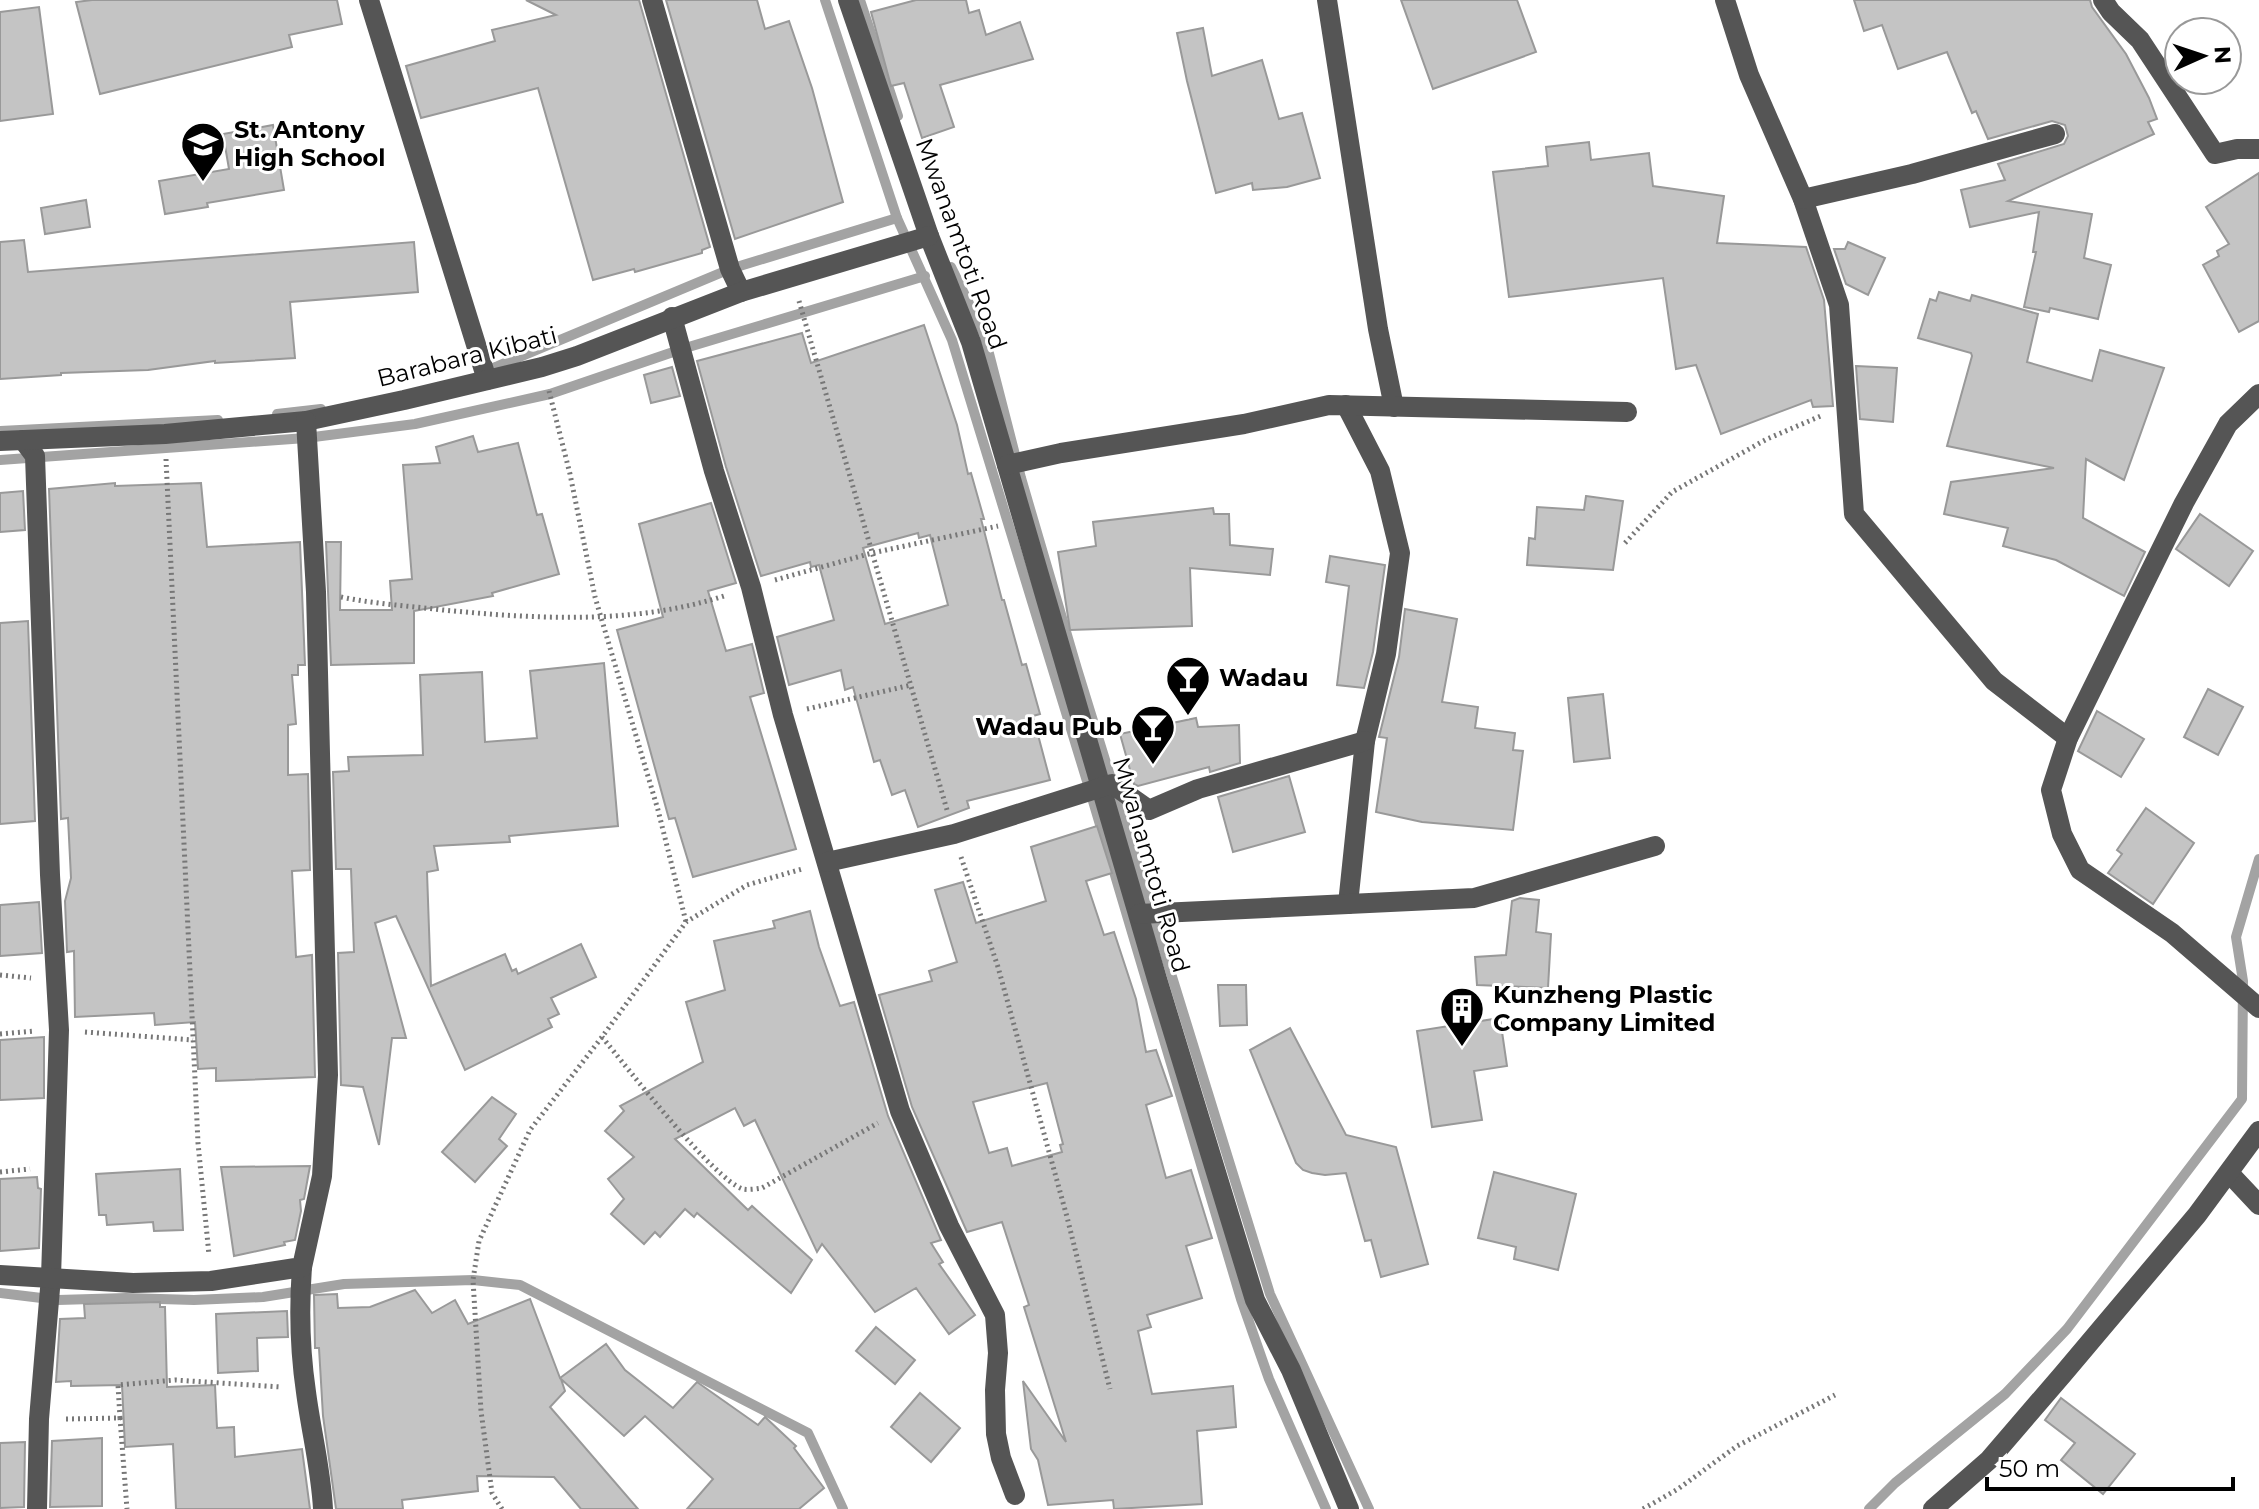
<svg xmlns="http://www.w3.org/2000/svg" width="2259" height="1509" viewBox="0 0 2259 1509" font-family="Montserrat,sans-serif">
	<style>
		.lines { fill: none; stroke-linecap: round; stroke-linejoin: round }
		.stream { stroke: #a3a3a3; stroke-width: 10 }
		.building { fill: #c4c4c4; stroke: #999; stroke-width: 2; fill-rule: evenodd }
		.path { stroke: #777; stroke-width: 5; stroke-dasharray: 2 4; stroke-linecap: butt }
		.minor { stroke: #555; stroke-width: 20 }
		.labels { text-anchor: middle; stroke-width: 6; stroke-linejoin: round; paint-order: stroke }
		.poi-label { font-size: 24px; font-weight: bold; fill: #000; stroke: #fff; text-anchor: start }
		.street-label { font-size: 24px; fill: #000; stroke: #fff }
	</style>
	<rect width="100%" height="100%" fill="#fff"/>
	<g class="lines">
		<g class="stream">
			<path d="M825,0L897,218L952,340L1090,791L1241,1299L1269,1379L1326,1509"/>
			<path d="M860,0L898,116"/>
			<path d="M951,267L984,334L1021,478L1077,669L1270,1294L1369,1509"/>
			<path d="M481,373L730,269L897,218"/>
			<path d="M277,414L321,409"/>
			<path d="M0,431L218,420"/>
			<path d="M0,460L306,438L415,424L550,394L682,349L925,276"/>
			<path d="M0,1293L58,1300L126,1298L194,1300L263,1297L344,1284L473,1280L520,1285L808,1433L843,1509"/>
			<path d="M1869,1509L1895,1483L2005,1394L2067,1329L2242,1099L2243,981L2236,937L2259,859"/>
		</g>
	</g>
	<g class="building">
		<path d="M92,0H337L342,24L289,35L292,47L100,94L76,2Z"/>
		<path d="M526,0H639L710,247L702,250V253L635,272L634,269L593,280L538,88L421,118L406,66L495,41L492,30L556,15Z"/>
		<path d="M666,0H757L765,29L789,21L812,88L843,202L735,239Z"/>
		<path d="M916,0H966L969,13L979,10L986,35L1020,22L1033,59L940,85L954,127L922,138L904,83L891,86L871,12Z"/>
		<path d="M1401,0H1517L1536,52L1433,89Z"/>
		<path d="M1854,0H2090L2092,7L2126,54L2149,98L2157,119L2148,122L2154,134L2008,201L2092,214L2084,258L2111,265L2098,319L2050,308L2049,312L2024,307L2036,252H2033L2039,212L1970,227L1961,190L2005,180L1998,164L2064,144L2068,136L2065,125L2052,121L1988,139L1976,111L1972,113L1947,52L1898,69L1882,25L1864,31Z"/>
		<path d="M39,7L53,114L0,121V12Z"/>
		<path d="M1203,28L1212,76L1262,60L1279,119L1302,113L1320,178L1287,187L1253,190L1252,183L1216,193L1187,81L1177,33Z"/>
		<path d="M273,125L284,190L207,203L208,207L165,214L159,181L229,169L223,134Z"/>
		<path d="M1589,142L1591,160L1649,153L1653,186L1724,196L1717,243L1806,247L1824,300L1833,406L1813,407L1811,400L1721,434L1696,365L1676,369L1663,278L1509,297L1493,172L1548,166L1546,147Z"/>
		<path d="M2259,173V321L2239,332L2203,265L2219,256L2217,251L2229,244L2206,207Z"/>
		<path d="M86,200L90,227L45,234L41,208Z"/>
		<path d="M24,240L28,272L414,242L418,292L290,302L295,358L215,363V361L148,370L61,373V375L0,379V242Z"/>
		<path d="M1848,242L1885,258L1868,295L1846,284L1834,249H1845Z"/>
		<path d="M1939,292L1970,301L1972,295L2038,314L2027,362L2092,381L2100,350L2164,368L2124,480L2086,459L2083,518L2145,552L2124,596L2056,560L2003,546L2008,528L1944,514L1951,482L2054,468L1947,446L1972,356L1971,353L1918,338L1930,299L1936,301Z"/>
		<path d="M924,325L957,425L968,474L971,473L984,519H981L1002,600H1004L1022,665L1026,664L1040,714L1033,716L1050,780L967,801L969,808L918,827L905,790L892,795L880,760L874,762L853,687L845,690L841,670L789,685L777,637L834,620L819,565L811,567L810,562L761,576L726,467L697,361L802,333L811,363ZM918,533L919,538L930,535L948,605L885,624L863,548Z"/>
		<path d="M1856,366L1897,368L1893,422L1860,419Z"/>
		<path d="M672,367L680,396L651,403L644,375Z"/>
		<path d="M473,436L478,452L518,443L537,515L542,514L559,574L492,593L493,596L414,611V663L331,665L326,542H341L340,610H392L390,581L412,579L403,465L440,463L436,447Z"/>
		<path d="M115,483V486L201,483L207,547L300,542L305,665H298V675H292L296,724L288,725V775L308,774L310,870L292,871L296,957L312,955L315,1077L216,1081V1068L198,1069L195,1022L155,1025L154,1013L75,1017L74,951L67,952L65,901L71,878L68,818L61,819L49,489Z"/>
		<path d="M23,491L25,530L0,532V493Z"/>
		<path d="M1586,496L1623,501L1613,570L1527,565L1529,538L1535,539L1537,507L1584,510Z"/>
		<path d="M711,503L736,583L708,591L726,651L752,644L764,693L750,697L796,849L693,877L675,818L669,819L617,630L663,617L639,524Z"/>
		<path d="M1213,508L1214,514H1229L1230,545L1273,549L1270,575L1190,568L1192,626L1070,630L1058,552L1096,546L1093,522Z"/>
		<path d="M2200,514L2253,551L2229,586L2176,549Z"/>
		<path d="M1330,556L1385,565L1373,652L1364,688L1337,685L1349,586L1326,582Z"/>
		<path d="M1405,609L1457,619L1442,702L1478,707L1475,728L1515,733L1513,750L1523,751L1513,830L1422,822L1376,812L1387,738L1379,737L1399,657Z"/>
		<path d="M28,621L35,821L0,824V623Z"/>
		<path d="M604,663L618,826L509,836L510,842L434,846L438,870L427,872L431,986L505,954L512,971L516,969L518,974L581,944L596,977L551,998L559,1014L548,1019L552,1027L465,1070L396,916L375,923L406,1038H392L379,1145L363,1087L341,1085L338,953L354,952L351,869H336L333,772L349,771L348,757L423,755L420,675L482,672L485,742L537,738L530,671Z"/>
		<path d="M2208,689L2243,707L2218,755L2184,737Z"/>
		<path d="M1603,694L1610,758L1574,762L1568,698Z"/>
		<path d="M2097,711L2144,739L2121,777L2078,751Z"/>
		<path d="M1196,718L1198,727L1239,725L1240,763L1210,772L1209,767L1138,786L1134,784L1120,734Z"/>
		<path d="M1289,776L1305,832L1233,852L1218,797Z"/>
		<path d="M2146,808L2194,843L2153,904L2108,873L2122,854L2117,850Z"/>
		<path d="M1097,826L1112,873L1086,881L1104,935L1114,932L1136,999L1146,1052L1156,1050L1172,1096L1146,1105L1166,1178L1191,1170L1212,1238L1186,1246L1202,1298L1147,1315L1151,1327L1138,1331L1152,1394L1233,1386L1236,1427L1197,1431L1202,1504L1114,1509L1113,1500L1048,1505L1038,1460L1031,1449L1023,1381L1066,1442L1024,1307L1029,1305L1002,1222L967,1232L912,1107L879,995L932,981L929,971L957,962L935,890L963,882L976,923L1046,901L1031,847ZM1047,1083L1063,1144L1060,1145L1062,1152L1012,1166L1007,1148L989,1153L973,1102Z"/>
		<path d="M1520,898L1539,900L1536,932L1551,934L1548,988L1477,985L1475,957L1506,955L1512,901Z"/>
		<path d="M39,902L42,953L0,956V905Z"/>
		<path d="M810,911L819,947L840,1006L854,1002L888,1116L941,1240L931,1243L943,1262L939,1264L975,1315L949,1334L916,1288L875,1312L822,1244L817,1252L755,1120L744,1126L735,1108L675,1139L748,1210L752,1206L812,1260L791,1293L697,1213L694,1217L685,1209L660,1237L655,1232L644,1244L611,1214L624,1199L608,1179L634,1157L605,1131L624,1111L620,1106L703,1062L686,1002L725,990L714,941L775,928L773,921Z"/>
		<path d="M1218,985H1246L1247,1025L1220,1026Z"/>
		<path d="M1500,1018L1507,1066L1474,1071L1482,1120L1432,1127L1417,1031Z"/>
		<path d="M1290,1028L1346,1135L1396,1147L1428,1264L1381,1277L1371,1240L1365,1241L1346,1173L1325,1175L1312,1173L1303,1170L1296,1163L1250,1050Z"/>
		<path d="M44,1037V1098L0,1100V1040Z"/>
		<path d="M492,1097L516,1114L499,1139L507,1146L475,1182L442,1152Z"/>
		<path d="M310,1166L304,1199L300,1200L301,1211L295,1240L284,1242L285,1245L234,1256L221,1167Z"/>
		<path d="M180,1169L183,1230L154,1231L153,1222L107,1225L106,1215H99L96,1174Z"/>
		<path d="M1494,1172L1576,1194L1558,1270L1514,1259L1516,1247L1478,1238Z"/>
		<path d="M37,1177L38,1188L41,1189L39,1248L0,1251V1179Z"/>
		<path d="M415,1290L432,1313L455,1300L468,1324L530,1299L560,1378L606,1344L625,1370L673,1408L697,1382L758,1425L765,1417L796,1446L794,1448L824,1488L799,1509H687L713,1479L645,1416L624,1436L561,1379L565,1391L550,1407L638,1509H581L554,1477L477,1476L478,1491L402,1500L403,1509H336L323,1416L319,1348H315L314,1295L337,1294L338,1308L370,1307Z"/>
		<path d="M160,1302V1307H165L167,1387L215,1385L217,1428L234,1427L235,1457L302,1449L310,1509H176L173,1444L125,1447L122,1385L71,1386V1381L56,1382L60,1319L85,1318L84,1304Z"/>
		<path d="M287,1311L288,1337L257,1338L258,1371L218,1373L216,1314Z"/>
		<path d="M876,1327L915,1360L895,1384L856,1351Z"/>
		<path d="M920,1393L960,1428L931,1462L891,1427Z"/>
		<path d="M2061,1398L2135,1454L2103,1494L2061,1460L2075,1443L2045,1420Z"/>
		<path d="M102,1438V1506L50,1507L52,1441Z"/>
		<path d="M25,1442L24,1507L0,1508V1443Z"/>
	</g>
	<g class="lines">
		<g class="path">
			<path d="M799,301L947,810"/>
			<path d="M549,391L570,474L595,597L658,810L686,922"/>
			<path d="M166,459L198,1143L209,1255"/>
			<path d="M1625,543L1672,492L1767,439L1823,415"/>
			<path d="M775,580L872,553L998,526"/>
			<path d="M341,597C375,604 409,606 443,610C537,619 637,625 727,595"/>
			<path d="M807,709L911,685"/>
			<path d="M961,857L998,967L1067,1217L1110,1389"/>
			<path d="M0,975L31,978"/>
			<path d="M85,1032L193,1040"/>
			<path d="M0,1034L35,1031"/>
			<path d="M602,1037C626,1066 714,1180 743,1189C748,1190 756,1189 762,1188L878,1123"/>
			<path d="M0,1172L30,1169"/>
			<path d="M120,1418L127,1509"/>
			<path d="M66,1419L120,1418L118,1385L175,1380L281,1387"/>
			<path d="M502,1509L492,1493L481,1411L473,1280L479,1241L530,1130L602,1037L686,922L747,885L802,869"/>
			<path d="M1643,1509L1678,1489L1737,1446L1835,1395"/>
		</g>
		<g class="minor">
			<path d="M369,0L487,380"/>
			<path d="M652,0L730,269L741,292"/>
			<path d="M848,0L929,236L971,342L1157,979L1255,1300L1291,1370L1349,1509"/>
			<path d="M1327,0L1378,329L1394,407"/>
			<path d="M1725,0L1749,75L1803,199L1839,305L1854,514L1994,681L2068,738"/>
			<path d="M2103,0L2111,12L2140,40L2215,154L2237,149H2259"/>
			<path d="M1803,199L1912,174L2055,134"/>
			<path d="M672,317L714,471L751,587L783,715L900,1111L949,1226L995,1315L998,1353L995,1390L996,1434L1001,1458L1015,1495"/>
			<path d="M2259,394L2228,424L2184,503L2068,738L2051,790L2062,834L2080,870L2172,933L2259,1008"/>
			<path d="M1346,405L1380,471L1400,553L1386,654L1365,741L1348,904"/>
			<path d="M23,440L35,456L50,875L59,1030L51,1277L39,1419L37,1509"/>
			<path d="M0,441L165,434L306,421L404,400L542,367L577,356L741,292L929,236"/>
			<path d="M1007,465L1061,453L1244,424L1329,405L1627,412"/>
			<path d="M827,862L954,834L1112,784L1149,810L1198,789L1365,741"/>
			<path d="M1139,914L1474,898L1655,846"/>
			<path d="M2230,1174L2259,1205"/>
			<path d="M302,1267C299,1307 300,1351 306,1392C311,1431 321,1469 323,1509"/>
			<path d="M0,1275L133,1283L211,1281L302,1267L322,1176L328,1075L316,592L306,421"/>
			<path d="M1933,1509L1989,1460L2063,1374L2197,1215L2259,1131"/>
		</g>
	</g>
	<defs>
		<g id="school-pin" transform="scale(2.3)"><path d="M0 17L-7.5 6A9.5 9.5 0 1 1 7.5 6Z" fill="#000" stroke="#fff"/><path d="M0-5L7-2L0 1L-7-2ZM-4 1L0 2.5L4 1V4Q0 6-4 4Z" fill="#fff"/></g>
		<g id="bar-pin" transform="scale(2.3)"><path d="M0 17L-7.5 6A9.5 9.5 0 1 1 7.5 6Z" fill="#000" stroke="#fff"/><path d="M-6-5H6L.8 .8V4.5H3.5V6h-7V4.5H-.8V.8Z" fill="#fff"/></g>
		<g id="building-pin" transform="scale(2.3)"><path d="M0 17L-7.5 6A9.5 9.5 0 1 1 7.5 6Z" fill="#000" stroke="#fff"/><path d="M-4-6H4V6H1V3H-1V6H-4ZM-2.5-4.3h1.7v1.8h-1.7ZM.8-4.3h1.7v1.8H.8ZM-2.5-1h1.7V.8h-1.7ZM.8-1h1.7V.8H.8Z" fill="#fff"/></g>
	</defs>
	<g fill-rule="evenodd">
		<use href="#school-pin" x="203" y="144"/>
		<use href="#bar-pin" x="1188" y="678"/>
		<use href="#bar-pin" x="1153" y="727"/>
		<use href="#building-pin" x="1462" y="1009"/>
	</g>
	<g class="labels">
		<g class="poi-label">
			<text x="234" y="138">St. Antony<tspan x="234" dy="28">High School</tspan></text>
			<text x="1219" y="686">Wadau</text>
			<text x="1122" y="735" text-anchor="end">Wadau Pub</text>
			<text x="1493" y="1003">Kunzheng Plastic<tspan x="1493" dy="28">Company Limited</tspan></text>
		</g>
		<g class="street-label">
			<text transform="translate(961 244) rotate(70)" y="8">Mwanamtoti Road</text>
			<text transform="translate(467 357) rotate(-14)" y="8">Barabara Kibati</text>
			<text transform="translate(1151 865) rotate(74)" y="8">Mwanamtoti Road</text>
		</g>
	</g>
	<g transform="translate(2203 56) rotate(87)"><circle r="38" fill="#ffffff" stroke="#999999" stroke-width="2"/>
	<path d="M0-6L14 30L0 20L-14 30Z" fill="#000000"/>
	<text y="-12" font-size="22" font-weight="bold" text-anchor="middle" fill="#000000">N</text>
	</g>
	<path d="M1987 1477v12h246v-12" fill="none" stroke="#000000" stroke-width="4"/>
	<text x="1999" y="1477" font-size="24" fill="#000000" stroke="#ffffff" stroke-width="6" paint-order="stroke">50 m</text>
</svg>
